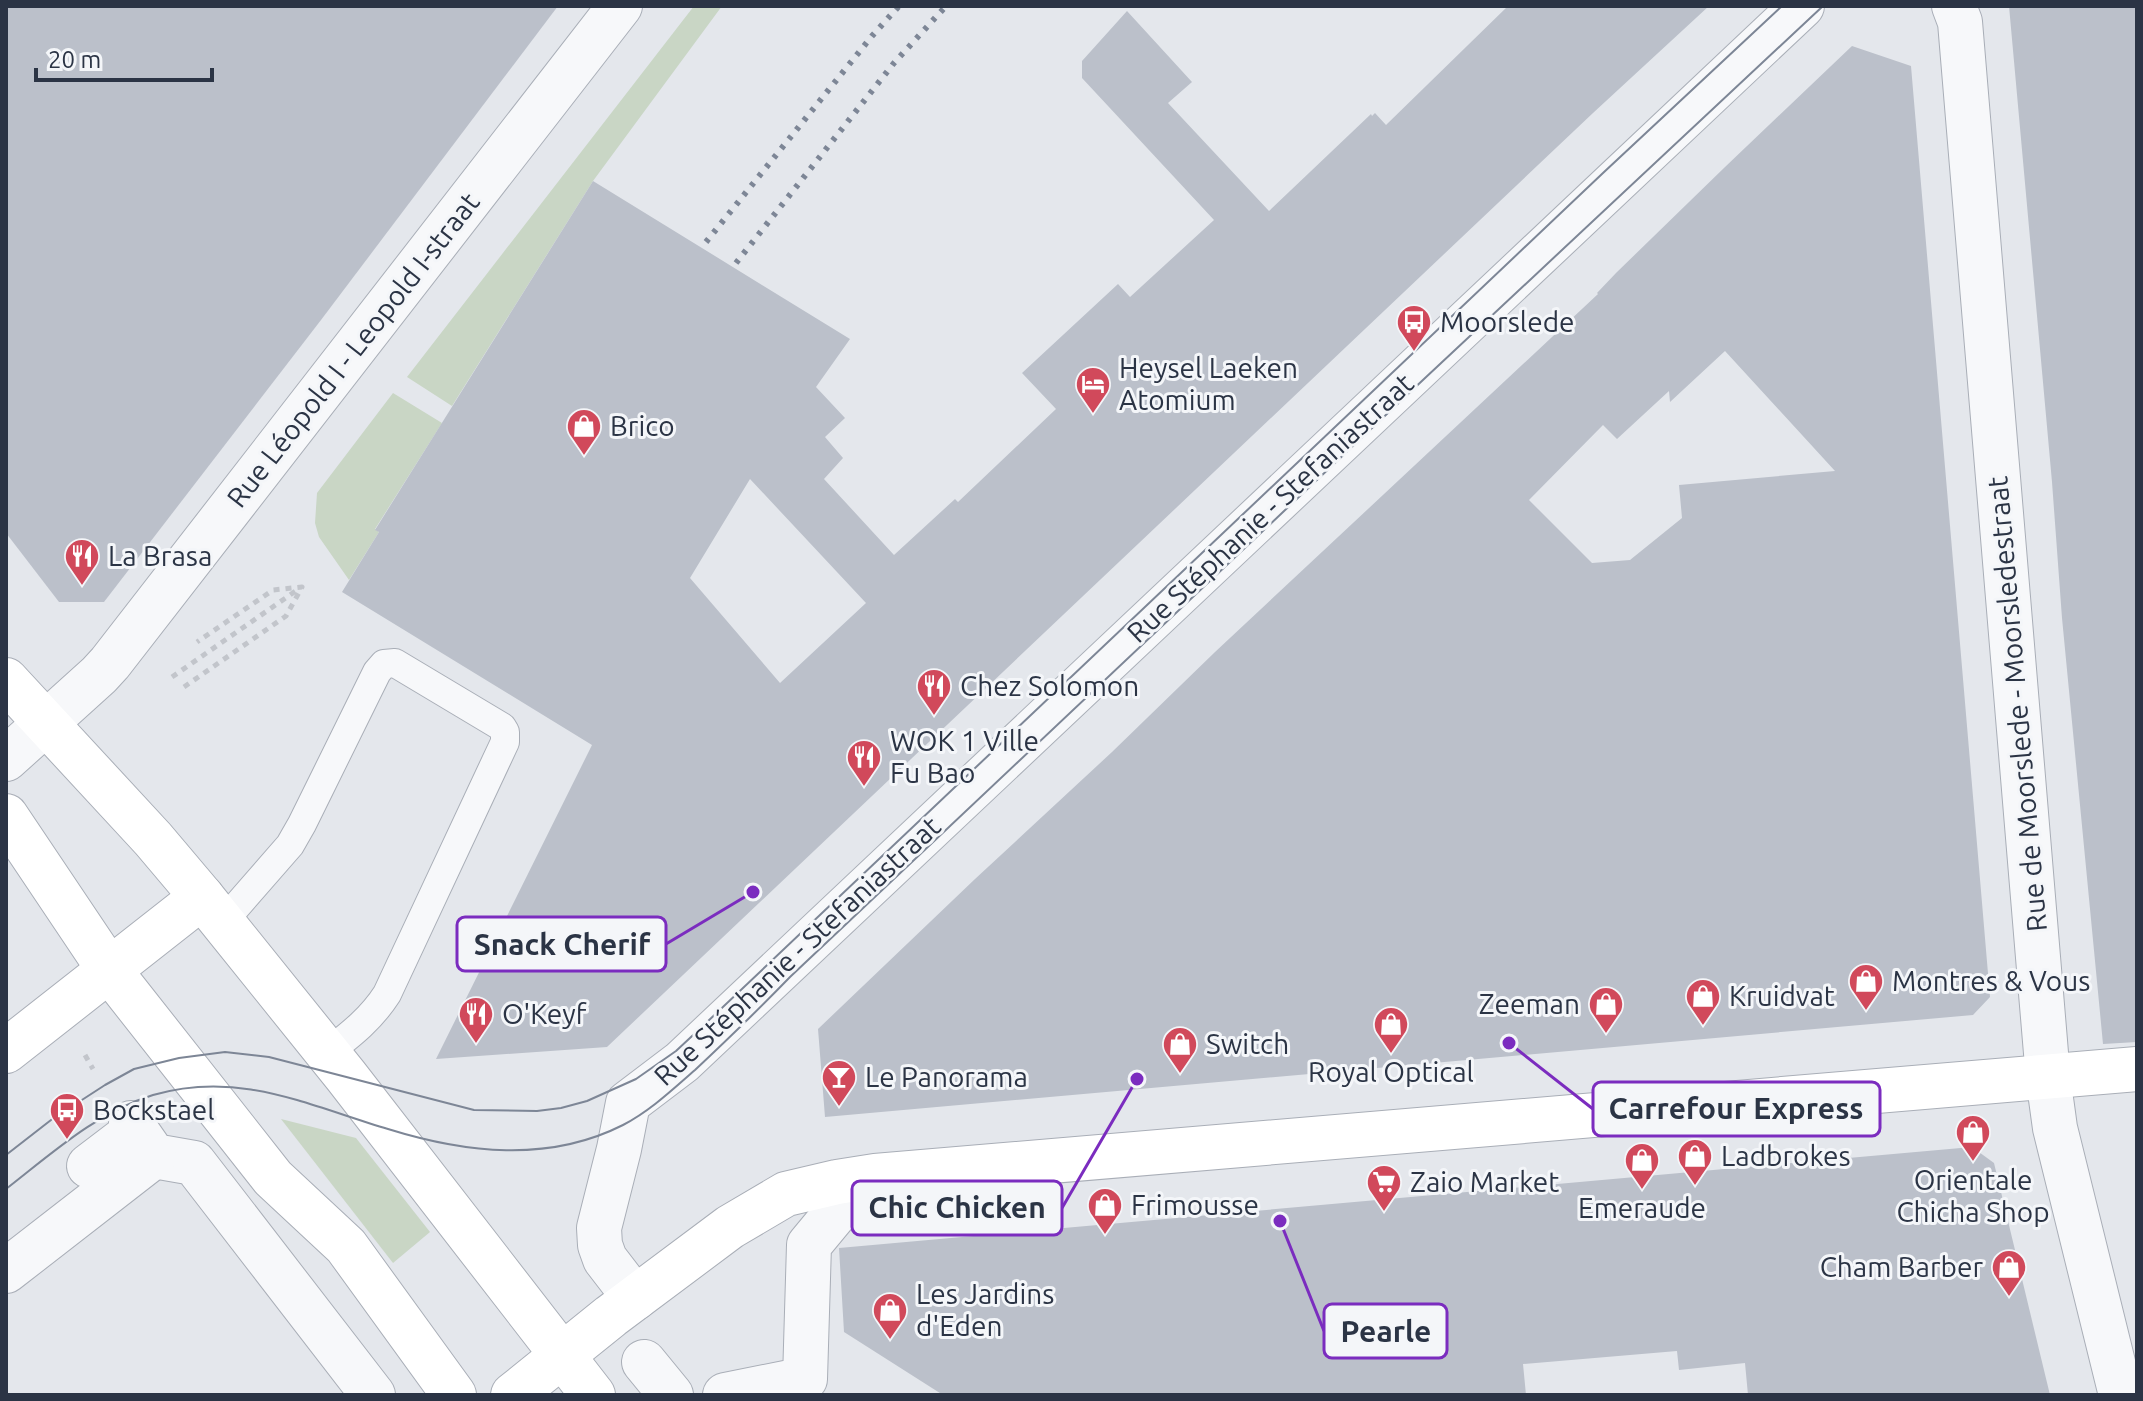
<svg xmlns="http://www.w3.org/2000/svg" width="2143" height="1401" viewBox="0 0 2143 1401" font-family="Ubuntu,sans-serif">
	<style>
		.green { fill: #c9d6c5 }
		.building { fill: #bbc0ca; fill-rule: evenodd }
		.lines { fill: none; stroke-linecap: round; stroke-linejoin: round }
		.lane-casing { stroke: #a9aeb7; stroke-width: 30 }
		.street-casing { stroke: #a9aeb7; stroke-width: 46 }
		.secondary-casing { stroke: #a9aeb7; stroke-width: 46 }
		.path { stroke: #c2c5cb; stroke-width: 5; stroke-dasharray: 6 6; stroke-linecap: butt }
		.lane { stroke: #f7f8fa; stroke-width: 28 }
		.street { stroke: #f7f8fa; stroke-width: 44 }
		.secondary { stroke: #fff; stroke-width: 44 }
		.tram { stroke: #7d8696; stroke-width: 2 }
		.rail { stroke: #7d8696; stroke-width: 6; stroke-dasharray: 4 8; stroke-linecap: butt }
		.labels { text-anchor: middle; stroke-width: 6; stroke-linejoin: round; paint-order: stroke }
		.poi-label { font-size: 28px; fill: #2b3445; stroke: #f4f6f9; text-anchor: start }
		.street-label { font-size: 28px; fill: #2b3445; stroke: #f4f6f9 }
		.leader { fill: none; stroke: #7b2cbf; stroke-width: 3 }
		.callout-dot { fill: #7b2cbf; stroke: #f4f6f9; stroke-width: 3 }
		.callout { fill: #f4f6f9; stroke: #7b2cbf; stroke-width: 3 }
		.callout-label { font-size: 30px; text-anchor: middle; font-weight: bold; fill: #2b3445 }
	</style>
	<rect width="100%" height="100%" fill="#e4e7ec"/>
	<g class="green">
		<path d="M694,6H722L593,181L452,406L407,377Z"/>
		<path d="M393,393L442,423L375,529L379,532L349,580L319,537L315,523L317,493Z"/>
		<path d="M281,1119L356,1138L430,1232L393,1263Z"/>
	</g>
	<g class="building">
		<path d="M6,6H558L321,320L104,602H59L6,533Z"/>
		<path d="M1508,6H1709L1593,113L607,1047L436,1059L592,745L342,592L379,532L375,530L593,181L850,339L816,387L845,418L825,437L843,458L824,479L894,555L955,499L958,502L1056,409L1022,373L1118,284L1130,297L1214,220L1082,78V61L1127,11L1192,82L1168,103L1269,211L1371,114L1372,116L1375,113L1386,125ZM750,479L866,603L780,683L690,578Z"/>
		<path d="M2009,6H2137V1042L2103,1044L2062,618L2052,482Z"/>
		<path d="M1852,46L1911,66L1990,997L1973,1015L825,1117L818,1029L975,879L1112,752L1215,652L1598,294L1597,293L1616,273L1725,167ZM1725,351L1835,471L1679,485L1682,518L1630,560L1592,563L1529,500L1603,425L1617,439L1669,391L1670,402Z"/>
		<path d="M1972,1147L1994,1163L2050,1395H1748L1745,1363L1679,1370L1677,1351L1523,1364L1526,1395H943L844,1332L839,1248Z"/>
	</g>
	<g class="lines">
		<g class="lane-casing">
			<path id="lane" d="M222,923L290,845L302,824L377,672L384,664L395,663L502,727L505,732V742L387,994C371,1019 350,1035 327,1053"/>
		</g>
		<g class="street-casing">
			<g id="street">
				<path d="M1954,6L1960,22L2048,1077L2055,1128L2121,1395"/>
				<path d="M6,759L99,675L110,663L620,6"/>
				<path d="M131,1123L154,1156L194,1163L373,1395"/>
				<path d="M89,1166L135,1131"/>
				<path d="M6,1271L154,1156"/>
				<path d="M635,1298L605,1259L600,1245L599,1228L619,1149L628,1103L682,1062L1802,6"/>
				<path d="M644,1362L671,1395"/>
				<path d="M725,1395L805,1379L809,1245L838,1210"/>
			</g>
		</g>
		<g class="secondary-casing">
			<g id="secondary">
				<path d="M6,680L153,839L202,897L346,1076L593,1395"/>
				<path d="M6,816L110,971L273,1178L346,1246L454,1395"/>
				<path d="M6,1051L202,897"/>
				<path d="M513,1395L611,1316L730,1227L786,1194L837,1182L875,1176L2137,1069"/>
			</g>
		</g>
		<g class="path">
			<path d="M172,677L300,588"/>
			<path d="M184,687L286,616L302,587L273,590L197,642"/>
			<path d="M85,1055L93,1069"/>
		</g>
		<use href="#lane" class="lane"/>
		<use href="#street" class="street"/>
		<use href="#secondary" class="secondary"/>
		<g class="tram">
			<path d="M1318,457L1363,424"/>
			<path d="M6,1155L51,1120L105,1085L134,1069L179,1058L225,1052L269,1057L474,1110L537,1111L561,1108L587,1101L636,1079L676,1051L706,1023L1603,173L1782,6"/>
			<path d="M6,1189C51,1154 97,1112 153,1095C239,1070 307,1105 388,1129C465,1153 548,1163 623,1125C650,1111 672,1090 695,1070C727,1040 759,1009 790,977L1424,379L1823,6"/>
		</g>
		<g class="rail">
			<path d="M706,242L872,36L899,6"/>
			<path d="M736,263L894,63L946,6"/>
		</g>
	</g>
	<defs>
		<g id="bus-pin" transform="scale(1.8)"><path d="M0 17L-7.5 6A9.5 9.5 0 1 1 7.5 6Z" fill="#d1495b" stroke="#f4f6f9"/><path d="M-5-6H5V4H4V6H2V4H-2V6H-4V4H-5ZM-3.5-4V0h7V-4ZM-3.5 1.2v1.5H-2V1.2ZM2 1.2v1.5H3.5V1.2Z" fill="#fff"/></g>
		<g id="hotel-pin" transform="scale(1.8)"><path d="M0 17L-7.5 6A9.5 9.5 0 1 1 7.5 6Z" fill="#d1495b" stroke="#f4f6f9"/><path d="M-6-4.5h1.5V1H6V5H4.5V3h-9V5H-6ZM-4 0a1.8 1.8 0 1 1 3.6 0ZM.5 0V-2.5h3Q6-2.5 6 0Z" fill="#fff"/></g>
		<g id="shop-pin" transform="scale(1.8)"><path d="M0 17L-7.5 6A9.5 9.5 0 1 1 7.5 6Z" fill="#d1495b" stroke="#f4f6f9"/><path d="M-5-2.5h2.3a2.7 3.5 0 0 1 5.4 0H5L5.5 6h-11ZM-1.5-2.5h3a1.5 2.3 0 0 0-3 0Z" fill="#fff"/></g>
		<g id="restaurant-pin" transform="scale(1.8)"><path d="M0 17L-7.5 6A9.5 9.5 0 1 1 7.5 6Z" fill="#d1495b" stroke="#f4f6f9"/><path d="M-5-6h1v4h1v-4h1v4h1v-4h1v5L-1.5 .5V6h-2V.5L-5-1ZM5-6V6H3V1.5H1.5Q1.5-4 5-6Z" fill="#fff"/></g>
		<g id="bar-pin" transform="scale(1.8)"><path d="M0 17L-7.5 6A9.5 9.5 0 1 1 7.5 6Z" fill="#d1495b" stroke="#f4f6f9"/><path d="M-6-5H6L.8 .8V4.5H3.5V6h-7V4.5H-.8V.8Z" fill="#fff"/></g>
		<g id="supermarket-pin" transform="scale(1.8)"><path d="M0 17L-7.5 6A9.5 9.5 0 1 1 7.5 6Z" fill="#d1495b" stroke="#f4f6f9"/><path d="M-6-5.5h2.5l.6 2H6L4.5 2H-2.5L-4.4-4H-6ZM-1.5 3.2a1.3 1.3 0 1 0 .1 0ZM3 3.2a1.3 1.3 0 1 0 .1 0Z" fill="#fff"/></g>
	</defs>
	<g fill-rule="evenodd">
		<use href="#bus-pin" x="1414" y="322"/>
		<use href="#hotel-pin" x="1093" y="384"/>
		<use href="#shop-pin" x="584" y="426"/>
		<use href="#restaurant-pin" x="82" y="556"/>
		<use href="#restaurant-pin" x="934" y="686"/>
		<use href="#restaurant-pin" x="864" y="757"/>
		<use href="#shop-pin" x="1866" y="981"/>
		<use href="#shop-pin" x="1703" y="996"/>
		<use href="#shop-pin" x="1606" y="1004"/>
		<use href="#restaurant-pin" x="476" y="1014"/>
		<use href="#shop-pin" x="1391" y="1024"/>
		<use href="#shop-pin" x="1180" y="1044"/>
		<use href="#bar-pin" x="839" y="1077"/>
		<use href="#bus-pin" x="67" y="1110"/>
		<use href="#shop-pin" x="1973" y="1132"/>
		<use href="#shop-pin" x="1695" y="1156"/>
		<use href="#shop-pin" x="1642" y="1160"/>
		<use href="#supermarket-pin" x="1384" y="1182"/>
		<use href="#shop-pin" x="1105" y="1205"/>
		<use href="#shop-pin" x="2009" y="1267"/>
		<use href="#shop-pin" x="890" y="1310"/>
	</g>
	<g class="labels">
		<g class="poi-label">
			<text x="1440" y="332">Moorslede</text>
			<text x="1119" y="378">Heysel Laeken<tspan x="1119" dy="32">Atomium</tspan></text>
			<text x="610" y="436">Brico</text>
			<text x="108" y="566">La Brasa</text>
			<text x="960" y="696">Chez Solomon</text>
			<text x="890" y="751">WOK 1 Ville<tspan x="890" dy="32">Fu Bao</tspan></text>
			<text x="1892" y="991">Montres &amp; Vous</text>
			<text x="1729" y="1006">Kruidvat</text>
			<text x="1580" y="1014" text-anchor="end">Zeeman</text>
			<text x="502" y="1024">O'Keyf</text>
			<text x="1206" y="1054">Switch</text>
			<text x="1391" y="1082" text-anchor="middle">Royal Optical</text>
			<text x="865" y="1087">Le Panorama</text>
			<text x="93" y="1120">Bockstael</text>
			<text x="1721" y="1166">Ladbrokes</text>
			<text x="1973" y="1190" text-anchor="middle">Orientale<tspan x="1973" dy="32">Chicha Shop</tspan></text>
			<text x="1410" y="1192">Zaio Market</text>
			<text x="1131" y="1215">Frimousse</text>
			<text x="1642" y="1218" text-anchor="middle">Emeraude</text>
			<text x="1983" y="1277" text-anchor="end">Cham Barber</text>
			<text x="916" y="1304">Les Jardins<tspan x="916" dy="32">d'Eden</tspan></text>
		</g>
		<g class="street-label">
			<text transform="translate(353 350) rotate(-52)" y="10">Rue Léopold I - Leopold I-straat</text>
			<text transform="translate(1270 508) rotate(-43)" y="10">Rue Stéphanie - Stefaniastraat</text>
			<text transform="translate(2017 704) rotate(-95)" y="10">Rue de Moorslede - Moorsledestraat</text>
			<text transform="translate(797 951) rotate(-43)" y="10">Rue Stéphanie - Stefaniastraat</text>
		</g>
	</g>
	<path class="leader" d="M753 892L666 944M1509 1043L1593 1109M1137 1079L1062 1208M1280 1221L1324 1331"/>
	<g class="callout-dot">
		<circle cx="753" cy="892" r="8"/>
		<circle cx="1509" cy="1043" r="8"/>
		<circle cx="1137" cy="1079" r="8"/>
		<circle cx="1280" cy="1221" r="8"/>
	</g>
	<g class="callout">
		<rect x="457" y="917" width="209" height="54" rx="8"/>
		<rect x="1593" y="1082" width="287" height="54" rx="8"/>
		<rect x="852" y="1181" width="210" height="54" rx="8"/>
		<rect x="1324" y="1304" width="123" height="54" rx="8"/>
	</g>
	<g class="callout-label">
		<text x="562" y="955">Snack Cherif</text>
		<text x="1736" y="1119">Carrefour Express</text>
		<text x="957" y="1218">Chic Chicken</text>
		<text x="1386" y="1342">Pearle</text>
	</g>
	<rect width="2143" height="1401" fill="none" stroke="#2b3445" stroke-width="16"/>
	<path d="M36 68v12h176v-12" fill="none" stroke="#2b3445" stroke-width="4"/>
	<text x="48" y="68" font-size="24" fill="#2b3445" stroke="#f4f6f9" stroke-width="6" paint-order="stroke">20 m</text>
</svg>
